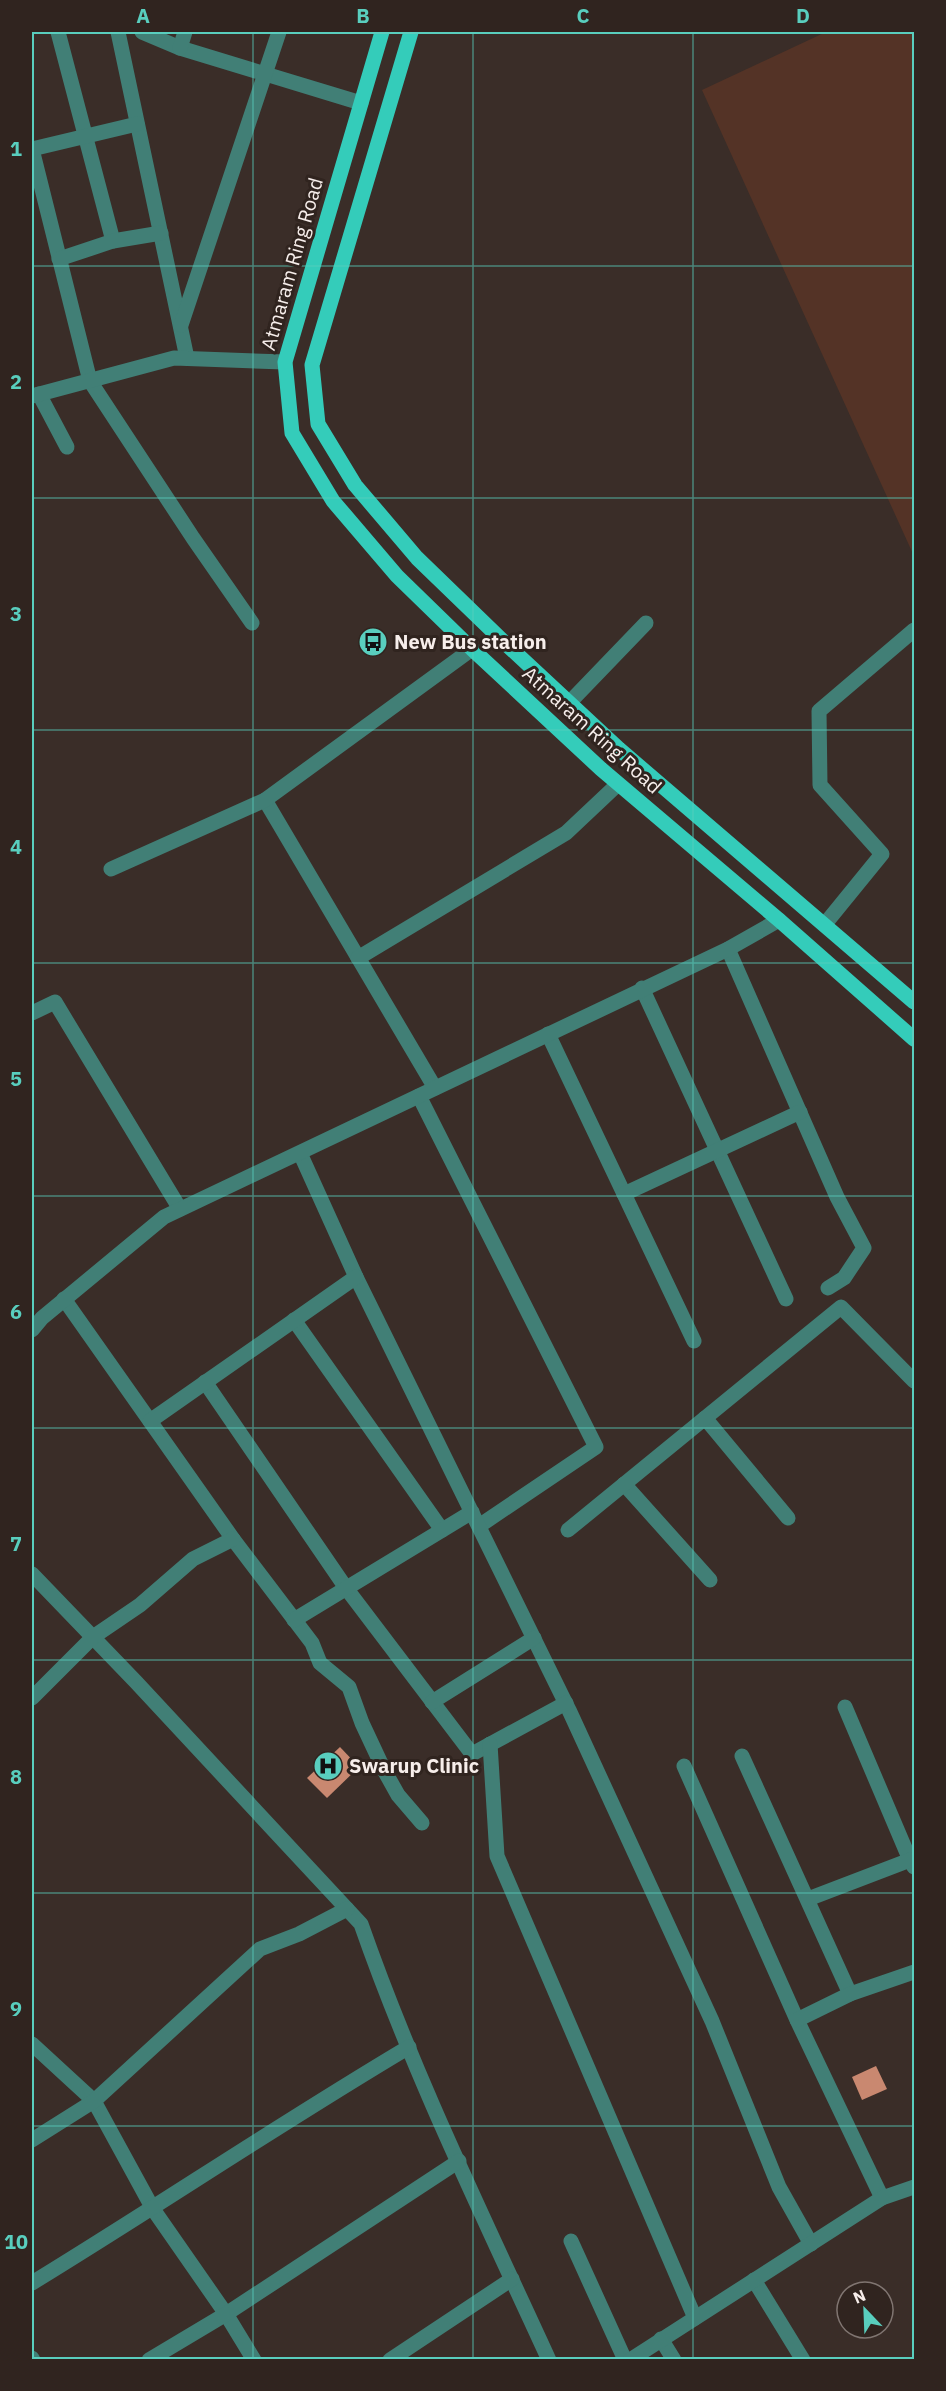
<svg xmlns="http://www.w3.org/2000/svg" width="946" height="2391" viewBox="0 0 946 2391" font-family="'IBM Plex Sans',sans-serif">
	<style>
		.green { fill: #543326 }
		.building { fill: #c98870 }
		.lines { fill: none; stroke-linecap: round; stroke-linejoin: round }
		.minor { stroke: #417f76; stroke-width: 15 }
		.major { stroke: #34ccba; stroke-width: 15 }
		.grid { fill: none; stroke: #59cebe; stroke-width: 1.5; stroke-opacity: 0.55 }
		.labels { text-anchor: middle; stroke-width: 6; stroke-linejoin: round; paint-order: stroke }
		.street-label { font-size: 20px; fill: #f7eeeb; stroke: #30241f }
		.poi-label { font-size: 20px; font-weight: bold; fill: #f7eeeb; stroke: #30241f; text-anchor: start }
		.neatline { fill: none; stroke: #59cebe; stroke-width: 2 }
		.grid-label { font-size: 20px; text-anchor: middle; font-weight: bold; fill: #59cebe }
	</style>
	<rect width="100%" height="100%" fill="#3a2d28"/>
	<path class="green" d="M826,32H914V556L702,90Z"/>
	<g class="building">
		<path d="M340,1747L359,1767L327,1798L307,1778Z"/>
		<path d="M876,2066L887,2089L862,2100L852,2077Z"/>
	</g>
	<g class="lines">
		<g class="minor">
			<path d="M58,32L113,241"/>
			<path d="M118,32L187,358"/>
			<path d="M142,32L180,48L361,103"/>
			<path d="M180,48L185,32"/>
			<path d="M32,149L90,381L193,538L252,623"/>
			<path d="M32,149L137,124"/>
			<path d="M59,259L113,241L161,233"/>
			<path d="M181,325L279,32"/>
			<path d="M39,394L67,447"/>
			<path d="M32,396L174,358L285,362"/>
			<path d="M569,703L646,623"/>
			<path d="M265,800L435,1088"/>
			<path d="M111,869L265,800L472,649"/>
			<path d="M825,924L882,854L820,785L819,711L914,630"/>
			<path d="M728,949L837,1197L864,1248L844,1278L828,1288"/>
			<path d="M358,958L566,833L618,784"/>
			<path d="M642,988L786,1299"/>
			<path d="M32,1013L55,1002L180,1209"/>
			<path d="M548,1034L694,1341"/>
			<path d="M419,1096L596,1447L479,1526"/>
			<path d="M300,1153L356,1277L569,1710L712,2021L779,2187L811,2244"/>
			<path d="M624,1194L800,1112"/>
			<path d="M64,1299L233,1539L312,1643L320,1663L349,1687L362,1723L384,1770L398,1795L422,1823"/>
			<path d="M294,1320L442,1530"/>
			<path d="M32,1330L42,1318L164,1217L728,949L779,920"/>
			<path d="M205,1382L346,1588L472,1754L566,1703"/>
			<path d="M705,1418L788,1518"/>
			<path d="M150,1421L356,1277"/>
			<path d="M624,1484L710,1580"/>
			<path d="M568,1530L841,1307L914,1381"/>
			<path d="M32,1574L136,1682L361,1924C413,2073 483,2216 549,2360"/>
			<path d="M294,1620L472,1512"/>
			<path d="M32,1698L93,1637L140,1605L193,1559L233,1539"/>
			<path d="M432,1702L534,1638"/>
			<path d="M845,1707L910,1860L914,1867"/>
			<path d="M490,1744L497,1856L695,2318"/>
			<path d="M742,1756L850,1994"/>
			<path d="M684,1766L797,2020L882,2198"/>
			<path d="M808,1899L910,1860"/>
			<path d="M797,2020L850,1994L914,1972"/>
			<path d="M32,2044L94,2101L153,2209L226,2314L254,2360"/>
			<path d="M32,2140L94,2101L260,1949L299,1934L347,1909"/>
			<path d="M571,2241L625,2360"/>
			<path d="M754,2280L803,2360"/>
			<path d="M32,2283C158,2206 281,2123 409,2047"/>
			<path d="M661,2339L674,2360"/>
			<path d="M32,2358L33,2360"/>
			<path d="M149,2360L226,2314L459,2161"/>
			<path d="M390,2360L512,2279"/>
			<path d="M630,2360L882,2198L914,2187"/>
		</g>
		<g class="major">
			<path d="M382,32L285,362L292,433L333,501L397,576L472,649L601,769L779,920L914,1039"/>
			<path d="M411,32L312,365L318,424L355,485L417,558L506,644L619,749L914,1002"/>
		</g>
	</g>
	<path class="grid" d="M253,32V2360M473,32V2360M693,32V2360M32,266H914M32,498H914M32,730H914M32,963H914M32,1196H914M32,1428H914M32,1660H914M32,1893H914M32,2126H914"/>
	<defs>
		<g id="bus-disc" transform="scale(1.5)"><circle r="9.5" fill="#59cebe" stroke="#30241f"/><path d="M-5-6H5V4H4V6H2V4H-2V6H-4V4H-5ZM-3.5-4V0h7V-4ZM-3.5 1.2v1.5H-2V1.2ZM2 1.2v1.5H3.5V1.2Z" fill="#111"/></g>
		<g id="hospital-disc" transform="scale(1.5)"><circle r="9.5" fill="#59cebe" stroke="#30241f"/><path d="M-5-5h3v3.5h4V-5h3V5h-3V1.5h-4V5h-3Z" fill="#111"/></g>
	</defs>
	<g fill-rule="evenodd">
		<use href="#bus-disc" x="373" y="642"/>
		<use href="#hospital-disc" x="328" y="1766"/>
	</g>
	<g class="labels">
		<g class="street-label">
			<text transform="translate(292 264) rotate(-74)" y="7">Atmaram Ring Road</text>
			<text transform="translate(592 730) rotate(42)" y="7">Atmaram Ring Road</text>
		</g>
		<g class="poi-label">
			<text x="394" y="649">New Bus station</text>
			<text x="349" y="1773">Swarup Clinic</text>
		</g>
	</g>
	<rect width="946" height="2391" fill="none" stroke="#30241f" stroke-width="66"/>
	<g transform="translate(865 2310) rotate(337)"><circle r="28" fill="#30241f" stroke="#807571" stroke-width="1.5"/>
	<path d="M0-4.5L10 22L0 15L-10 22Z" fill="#59cebe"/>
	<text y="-9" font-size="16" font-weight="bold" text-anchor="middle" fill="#f7eeeb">N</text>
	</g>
	<rect x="33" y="33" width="880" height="2325" class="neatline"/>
	<g class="grid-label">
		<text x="143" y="23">A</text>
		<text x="363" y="23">B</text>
		<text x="583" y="23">C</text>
		<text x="803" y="23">D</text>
		<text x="16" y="156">1</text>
		<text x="16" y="389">2</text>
		<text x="16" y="621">3</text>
		<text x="16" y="854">4</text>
		<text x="16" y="1086">5</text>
		<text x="16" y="1319">6</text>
		<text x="16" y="1551">7</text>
		<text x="16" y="1784">8</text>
		<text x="16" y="2016">9</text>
		<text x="16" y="2249">10</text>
	</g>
</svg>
